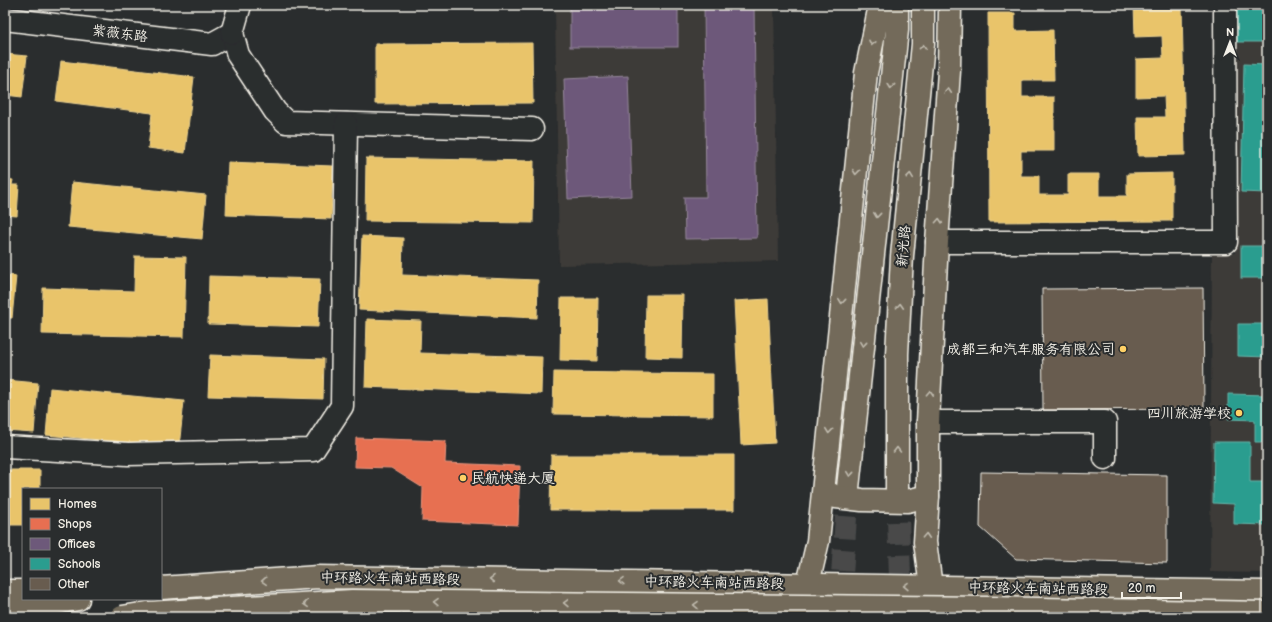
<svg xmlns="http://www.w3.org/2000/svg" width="1272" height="622" viewBox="0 0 1272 622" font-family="'Balsamiq Sans','LXGW WenKai TC',sans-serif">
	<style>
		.built { fill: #3d3b38 }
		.homes { fill: #e9c46a; stroke: #ecd290 }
		.shops { fill: #e76f51; stroke: #eb967e }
		.offices { fill: #6d597a; stroke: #96879b }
		.schools { fill: #2a9d8f; stroke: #67b6aa }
		.building { fill: #685c4f; stroke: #f4f1e8 }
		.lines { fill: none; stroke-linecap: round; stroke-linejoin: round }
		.major-tunnel { stroke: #484a4a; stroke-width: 22; stroke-dasharray: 22 11; stroke-linecap: butt }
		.minor-casing { stroke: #f4f1e8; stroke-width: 25 }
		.major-casing { stroke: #f4f1e8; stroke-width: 25 }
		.minor { stroke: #2a2d2e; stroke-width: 22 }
		.major { stroke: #736b5a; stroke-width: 22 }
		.highway-bridge-casing { stroke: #f4f1e8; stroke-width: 25; stroke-linecap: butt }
		.highway-bridge { stroke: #736b5a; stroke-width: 22 }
		.oneway { stroke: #c0bbaf }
		.poi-dot { fill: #ffd166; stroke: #2a2d2e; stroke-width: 1.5 }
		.labels { text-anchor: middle; stroke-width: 4; stroke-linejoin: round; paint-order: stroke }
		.street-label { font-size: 14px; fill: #f4f1e8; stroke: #2a2d2e }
		.poi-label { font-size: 14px; fill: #f4f1e8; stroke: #2a2d2e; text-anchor: end }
	</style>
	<rect width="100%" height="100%" fill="#2a2d2e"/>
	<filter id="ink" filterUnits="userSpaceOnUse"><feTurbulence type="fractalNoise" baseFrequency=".025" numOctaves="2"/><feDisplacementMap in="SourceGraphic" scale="8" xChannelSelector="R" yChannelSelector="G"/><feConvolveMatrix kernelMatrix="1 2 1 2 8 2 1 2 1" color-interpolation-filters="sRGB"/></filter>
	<g filter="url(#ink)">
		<g class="built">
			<path d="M555,5H774L778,261L559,265Z"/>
			<path d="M1236,5H1267V573L1210,572L1212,254L1235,253Z"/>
		</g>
		<g class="homes">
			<path d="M1134,5H1182L1185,155L1138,156L1137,117H1165L1164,96L1136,97V59L1163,58L1162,36L1135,37Z"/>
			<path d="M988,13H1015V31L1053,30L1054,80H1022V97H1054V151H1021V176H1039V195H1068V174H1099V196H1127V174L1172,173V221L989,222Z"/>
			<path d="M532,43L533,103L375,104V44Z"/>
			<path d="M5,54L27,56L22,97L5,95Z"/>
			<path d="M61,61L194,77L185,153L148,148L152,113L56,101Z"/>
			<path d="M366,158L534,161L533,223L365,221Z"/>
			<path d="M228,162L333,166L331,219L226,215Z"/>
			<path d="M5,179L13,180L12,185H19L17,216L5,215Z"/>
			<path d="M72,182L206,195L202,239L68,227Z"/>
			<path d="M362,236L403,238L402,275L538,280L537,318L359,310Z"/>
			<path d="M135,256L186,257L184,337L42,334L43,288L134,291Z"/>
			<path d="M5,275L16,276L12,318H5Z"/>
			<path d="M209,276L320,279L318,327L208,324Z"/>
			<path d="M646,295H683L682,358L645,357Z"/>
			<path d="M561,298H598L597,361L560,360Z"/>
			<path d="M768,299L775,443L741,445L734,301Z"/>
			<path d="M367,319L421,321L420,353L542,357L541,394L365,387Z"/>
			<path d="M210,355L324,359L323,399L208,396Z"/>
			<path d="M554,372L713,374V416L553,414Z"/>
			<path d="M5,380L38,383L34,433L5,431Z"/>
			<path d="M50,388L184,401L179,447L46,435Z"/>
			<path d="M551,455H734V510H550Z"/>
			<path d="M5,470H40V489H23V525H5Z"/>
		</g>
		<path class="shops" d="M356,438L446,441L445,463L520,466L518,525L422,521L423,488L391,468L355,467Z"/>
		<g class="offices">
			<rect x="570" y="5" width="108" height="42"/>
			<path d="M704,5H754L757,238L685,239L684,197H706Z"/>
			<path d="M628,76L632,196L568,199L564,79Z"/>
		</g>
		<g class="schools">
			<rect x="1230" y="5" width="37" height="37"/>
			<path d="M1244,64L1267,65V193L1241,192Z"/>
			<rect x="1241" y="246" width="26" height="32"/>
			<path d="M1238,324H1267V357L1238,356Z"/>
			<path d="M1228,394L1267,395V442H1255V420L1228,419Z"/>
			<path d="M1214,442H1250V482H1267V525L1234,524V504L1213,503Z"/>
		</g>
		<g class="building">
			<path d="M1203,288L1204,409L1043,410L1042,289Z"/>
			<path d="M981,472L1167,475V563L1016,559L980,527Z"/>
		</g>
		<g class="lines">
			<g class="major-tunnel">
				<path d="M897,489L901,606"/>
				<path d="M840,604L848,488"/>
			</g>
			<g class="minor-casing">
				<g id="minor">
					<path d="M5,19L212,44L232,33"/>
					<path d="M232,33L238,55L275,111L286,122L532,129"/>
					<path d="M232,33L240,5"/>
					<path d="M937,242H1226L1225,5"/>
					<path d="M928,422H1105V458"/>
					<path d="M5,447L128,454L313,450L342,406L346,124"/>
				</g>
			</g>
			<g class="major-casing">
				<g id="major">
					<path d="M848,488L897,30V5"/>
					<path d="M897,489V354L902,256L923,44V5"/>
					<path d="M829,493L836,497L862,500L907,501L928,496"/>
					<path d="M161,588L318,577L1267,592"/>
					<path d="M5,591H23"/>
					<path d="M808,599V584L818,541L866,73L880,5"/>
					<path d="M931,602V587L925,542L928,496V422L937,242L949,71L950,5"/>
					<path d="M5,613L78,599"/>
				</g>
			</g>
			<use href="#minor" class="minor"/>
			<use href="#major" class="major"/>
			<g class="highway-bridge-casing">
				<path id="highway-bridge" d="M122,617L147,613L352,601L988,608L1267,613"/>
			</g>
			<use href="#highway-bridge" class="highway-bridge"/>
		</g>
		<defs><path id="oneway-chevron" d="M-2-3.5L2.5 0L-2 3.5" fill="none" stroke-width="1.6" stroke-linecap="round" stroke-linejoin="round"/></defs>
		<g class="oneway">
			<use href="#oneway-chevron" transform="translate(872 43) rotate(102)"/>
			<use href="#oneway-chevron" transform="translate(923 47) rotate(-86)"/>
			<use href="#oneway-chevron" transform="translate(891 86) rotate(96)"/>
			<use href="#oneway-chevron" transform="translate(948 91) rotate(-86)"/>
			<use href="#oneway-chevron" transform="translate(856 172) rotate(96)"/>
			<use href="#oneway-chevron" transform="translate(910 176) rotate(-84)"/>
			<use href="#oneway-chevron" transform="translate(877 215) rotate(96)"/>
			<use href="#oneway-chevron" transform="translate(939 221) rotate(-86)"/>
			<use href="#oneway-chevron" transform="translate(842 301) rotate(96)"/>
			<use href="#oneway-chevron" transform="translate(900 306) rotate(-87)"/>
			<use href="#oneway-chevron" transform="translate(863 344) rotate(96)"/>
			<use href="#oneway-chevron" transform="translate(930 393) rotate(-87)"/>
			<use href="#oneway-chevron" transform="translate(829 431) rotate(96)"/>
			<use href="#oneway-chevron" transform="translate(897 450) rotate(-90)"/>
			<use href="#oneway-chevron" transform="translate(850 474) rotate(96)"/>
			<use href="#oneway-chevron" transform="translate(926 536) rotate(-87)"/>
			<use href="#oneway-chevron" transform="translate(492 579) rotate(-179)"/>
			<use href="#oneway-chevron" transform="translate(264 581) rotate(176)"/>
			<use href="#oneway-chevron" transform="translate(622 581) rotate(-179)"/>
			<use href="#oneway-chevron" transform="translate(906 586) rotate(-179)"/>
			<use href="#oneway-chevron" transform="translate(436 602) rotate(-179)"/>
			<use href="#oneway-chevron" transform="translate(566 603) rotate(-179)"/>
			<use href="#oneway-chevron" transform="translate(306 604) rotate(177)"/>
			<use href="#oneway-chevron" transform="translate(696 605) rotate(-179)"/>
		</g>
	</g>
	<g class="poi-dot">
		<circle cx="1123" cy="349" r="4"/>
		<circle cx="1239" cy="413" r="4"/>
		<circle cx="463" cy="478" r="4"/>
	</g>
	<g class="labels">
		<g class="street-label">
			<text transform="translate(120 33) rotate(7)" y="5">紫薇东路</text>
			<text transform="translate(903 246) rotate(-85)" y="5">新光路</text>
			<text transform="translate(390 578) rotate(1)" y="5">中环路火车南站西路段</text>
			<text transform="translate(714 582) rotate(1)" y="5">中环路火车南站西路段</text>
			<text transform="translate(1038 588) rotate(1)" y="5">中环路火车南站西路段</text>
		</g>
		<g class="poi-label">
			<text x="1115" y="354">成都三和汽车服务有限公司</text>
			<text x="1231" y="418">四川旅游学校</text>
			<text x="471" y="483" text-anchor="start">民航快递大厦</text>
		</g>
	</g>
	<rect width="1272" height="622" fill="none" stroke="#2a2d2e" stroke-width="20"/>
	<rect x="10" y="10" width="1252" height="602" fill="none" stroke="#f4f1e8" stroke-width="1.5" filter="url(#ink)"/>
	<rect x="22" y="488" width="140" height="112" fill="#2a2d2e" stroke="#7b7b78"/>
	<rect x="30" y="498" width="20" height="12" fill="#e9c46a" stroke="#7b7b78"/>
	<text x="58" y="508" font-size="12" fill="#f4f1e8">Homes</text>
	<rect x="30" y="518" width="20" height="12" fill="#e76f51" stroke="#7b7b78"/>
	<text x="58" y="528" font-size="12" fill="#f4f1e8">Shops</text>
	<rect x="30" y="538" width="20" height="12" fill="#6d597a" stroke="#7b7b78"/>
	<text x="58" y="548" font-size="12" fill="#f4f1e8">Offices</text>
	<rect x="30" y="558" width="20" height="12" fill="#2a9d8f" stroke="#7b7b78"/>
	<text x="58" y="568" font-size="12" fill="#f4f1e8">Schools</text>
	<rect x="30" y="578" width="20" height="12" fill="#685c4f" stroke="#7b7b78"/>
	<text x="58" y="588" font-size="12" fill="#f4f1e8">Other</text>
	<g transform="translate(1230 42)" stroke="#2a2d2e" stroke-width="3" paint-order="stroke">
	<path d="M0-3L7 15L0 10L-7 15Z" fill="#f4f1e8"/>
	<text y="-6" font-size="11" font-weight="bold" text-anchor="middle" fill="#f4f1e8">N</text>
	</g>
	<path d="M1122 592v6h59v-6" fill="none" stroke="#f4f1e8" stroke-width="2"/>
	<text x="1128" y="592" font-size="12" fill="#f4f1e8" stroke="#2a2d2e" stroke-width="3" paint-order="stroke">20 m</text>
</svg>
